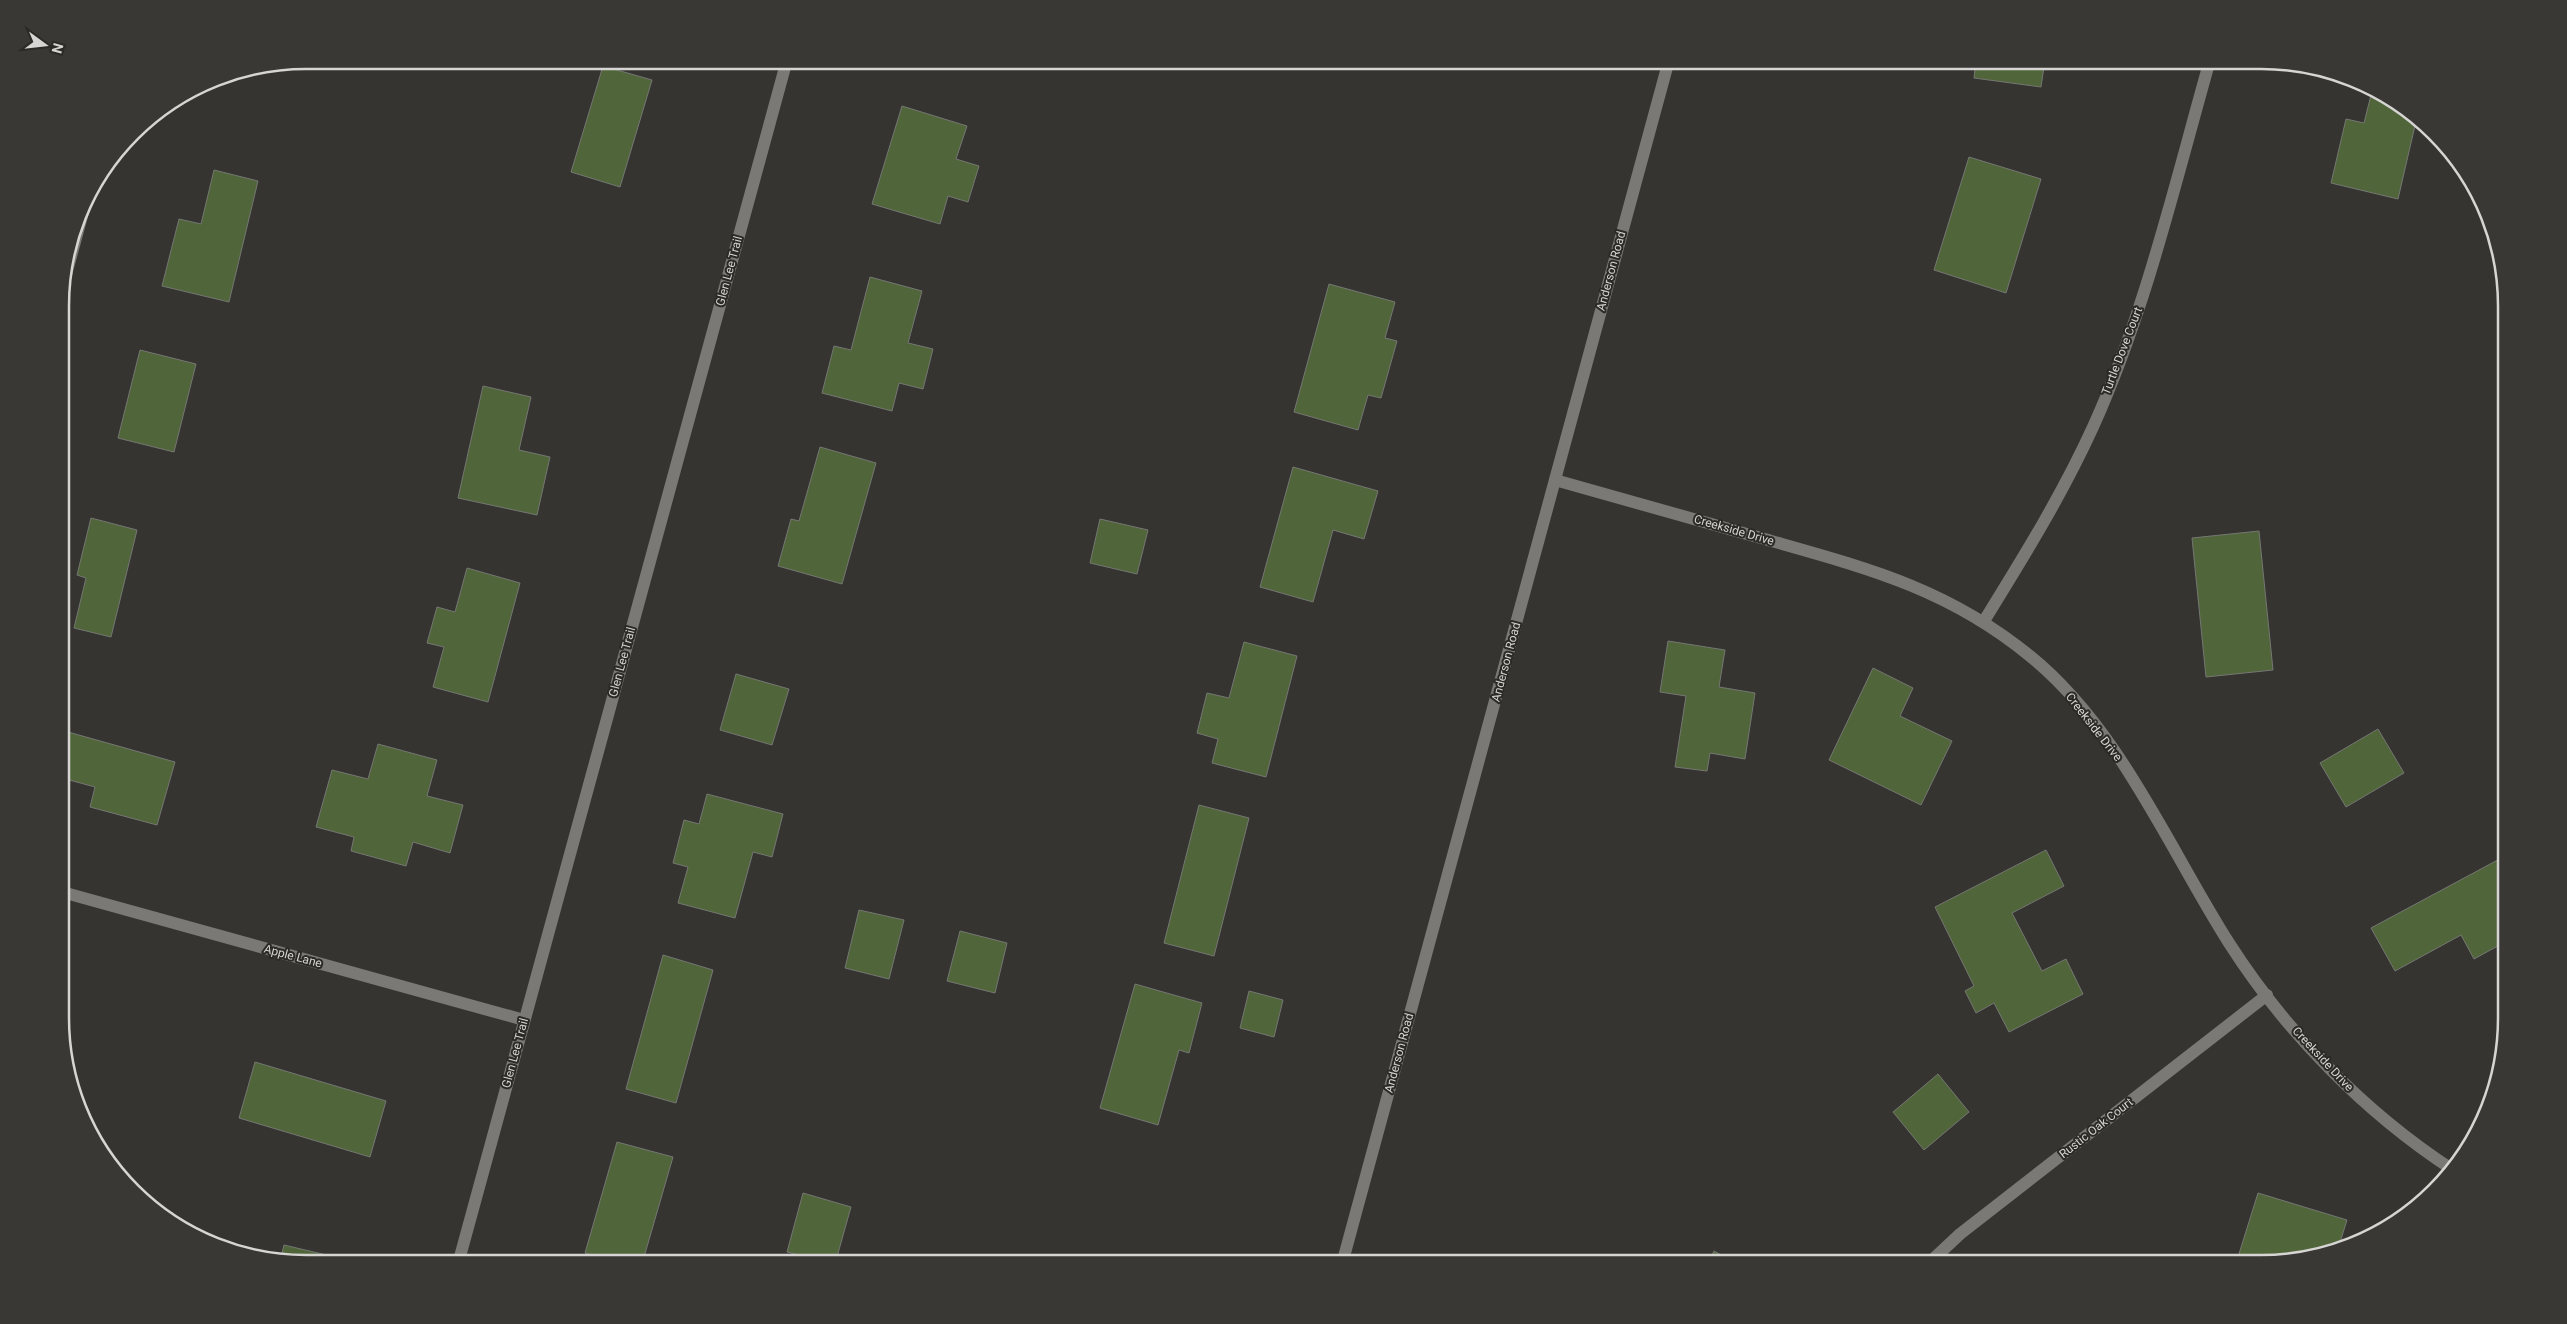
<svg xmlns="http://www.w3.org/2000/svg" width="2567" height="1324" viewBox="0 0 2567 1324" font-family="Roboto,sans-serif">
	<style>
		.building { fill: #51653a; stroke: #757773 }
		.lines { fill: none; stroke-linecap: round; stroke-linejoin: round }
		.minor { stroke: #7a7975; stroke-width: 12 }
		.labels { text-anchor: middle; stroke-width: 4; stroke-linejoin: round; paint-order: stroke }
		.street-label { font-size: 12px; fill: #d6d5d3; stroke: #2b2a26 }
		.rim { fill: none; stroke: #d6d5d3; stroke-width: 2.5 }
	</style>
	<rect width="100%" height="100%" fill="#353430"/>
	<g class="building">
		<path d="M1489,60H1512L1511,66Z"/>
		<path d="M1976,60H2045L2041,87L1974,78Z"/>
		<path d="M603,66L652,80L620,187L571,172Z"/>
		<path d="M2373,87L2417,117L2398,199L2331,183L2346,119L2364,123Z"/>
		<path d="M902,106L967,126L956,159L979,166L968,202L948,196L940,224L872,204Z"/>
		<path d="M1969,157L2041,179L2006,293L1934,270Z"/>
		<path d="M214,170L258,181L229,302L162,286L179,219L201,224Z"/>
		<path d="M870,277L922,291L908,343L933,349L923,389L899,383L892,411L822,393L834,346L851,350Z"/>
		<path d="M1329,284L1395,302L1385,338L1397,341L1381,398L1368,395L1358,430L1294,412Z"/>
		<path d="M140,350L196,364L174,452L118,438Z"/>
		<path d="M483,386L531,397L519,450L550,457L537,515L458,498Z"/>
		<path d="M820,447L876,463L842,584L778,566L791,519L799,521Z"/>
		<path d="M1293,467L1378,491L1364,539L1333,530L1313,602L1260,587Z"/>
		<path d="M91,518L137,530L111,637L74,628L86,578L77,575Z"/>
		<path d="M1100,519L1148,530L1137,574L1090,563Z"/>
		<path d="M2259,531L2273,670L2206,677L2192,538Z"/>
		<path d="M467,568L520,583L488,702L433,687L444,647L427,643L437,607L455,612Z"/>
		<path d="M1668,641L1725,650L1719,687L1755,693L1745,759L1710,753L1707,771L1675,767L1686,696L1660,692Z"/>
		<path d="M1244,642L1297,656L1266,777L1212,763L1218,739L1197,733L1207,693L1229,698Z"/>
		<path d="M1873,668L1913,688L1900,716L1952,741L1921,805L1829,760Z"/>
		<path d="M736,674L789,689L772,745L720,730Z"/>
		<path d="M2378,729L2404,773L2346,807L2320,763Z"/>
		<path d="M61,730L175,762L157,825L90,807L95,787L62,778Z"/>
		<path d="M378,744L437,760L427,796L463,805L450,853L413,842L406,866L351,851L354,837L316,827L332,770L368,779Z"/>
		<path d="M707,794L783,814L772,857L753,852L735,918L678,903L688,867L673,863L684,820L699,824Z"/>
		<path d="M1199,805L1249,818L1214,956L1164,943Z"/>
		<path d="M2046,850L2064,886L2012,913L2042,971L2066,959L2083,994L2009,1032L1994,1003L1976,1013L1965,991L1974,986L1935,907Z"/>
		<path d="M2507,855V941L2474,959L2461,935L2395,971L2371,928Z"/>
		<path d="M859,910L904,920L889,979L845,968Z"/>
		<path d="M960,931L1007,943L995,993L947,981Z"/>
		<path d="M663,955L713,970L676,1103L626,1089Z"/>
		<path d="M1135,984L1202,1003L1189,1053L1179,1050L1158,1125L1100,1108Z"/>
		<path d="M1249,991L1283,1000L1274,1037L1240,1028Z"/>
		<path d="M255,1062L386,1101L370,1157L239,1118Z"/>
		<path d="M1938,1074L1969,1112L1924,1150L1893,1112Z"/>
		<path d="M617,1142L673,1157L642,1264H622L585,1253Z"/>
		<path d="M803,1193L851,1207L835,1264L787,1252Z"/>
		<path d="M2258,1193L2347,1220L2337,1252L2277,1263H2259L2238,1257Z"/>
		<path d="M284,1245L335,1257L334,1264L280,1261Z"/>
		<path d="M1714,1251L1737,1264H1708Z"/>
	</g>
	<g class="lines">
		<g class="minor">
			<path d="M61,293L88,194"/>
			<path d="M1555,480C1624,499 1692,519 1761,538C1863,567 1946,587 2030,656C2120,729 2168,847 2229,943C2286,1032 2364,1112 2453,1170"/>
			<path d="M1984,621C2023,558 2062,495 2093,427C2146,310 2175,183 2210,60"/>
			<path d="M62,892L524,1020"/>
			<path d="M458,1264L787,60"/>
			<path d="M1342,1264L1669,60"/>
			<path d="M1928,1264L1960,1234L2267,995"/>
		</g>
	</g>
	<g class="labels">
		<g class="street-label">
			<text transform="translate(729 271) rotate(-75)" y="4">Glen Lee Trail</text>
			<text transform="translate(1611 271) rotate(-75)" y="4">Anderson Road</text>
			<text transform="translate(2122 351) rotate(-69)" y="4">Turtle Dove Court</text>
			<text transform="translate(1734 530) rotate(16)" y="4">Creekside Drive</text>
			<text transform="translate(622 662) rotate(-75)" y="4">Glen Lee Trail</text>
			<text transform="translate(1506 662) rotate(-75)" y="4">Anderson Road</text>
			<text transform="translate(2094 727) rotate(52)" y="4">Creekside Drive</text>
			<text transform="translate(293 956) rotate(15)" y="4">Apple Lane</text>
			<text transform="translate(515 1053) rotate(-75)" y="4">Glen Lee Trail</text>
			<text transform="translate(1399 1053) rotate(-75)" y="4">Anderson Road</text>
			<text transform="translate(2323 1059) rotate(47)" y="4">Creekside Drive</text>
			<text transform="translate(2096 1128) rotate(-38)" y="4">Rustic Oak Court</text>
		</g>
	</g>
	<path d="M0 0H2567V1324H0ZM306 69H2261A237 237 0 0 1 2498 306V1018A237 237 0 0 1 2261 1255H306A237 237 0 0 1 69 1018V306A237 237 0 0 1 306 69Z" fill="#393834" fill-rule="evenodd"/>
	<path class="rim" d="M306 69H2261A237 237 0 0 1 2498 306V1018A237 237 0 0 1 2261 1255H306A237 237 0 0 1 69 1018V306A237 237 0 0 1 306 69Z"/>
	<g transform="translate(45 45) rotate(105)" stroke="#2b2a26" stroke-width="4" paint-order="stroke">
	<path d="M0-4L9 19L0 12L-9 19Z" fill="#d6d5d3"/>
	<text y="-8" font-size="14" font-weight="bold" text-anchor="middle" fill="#d6d5d3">N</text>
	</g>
</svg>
